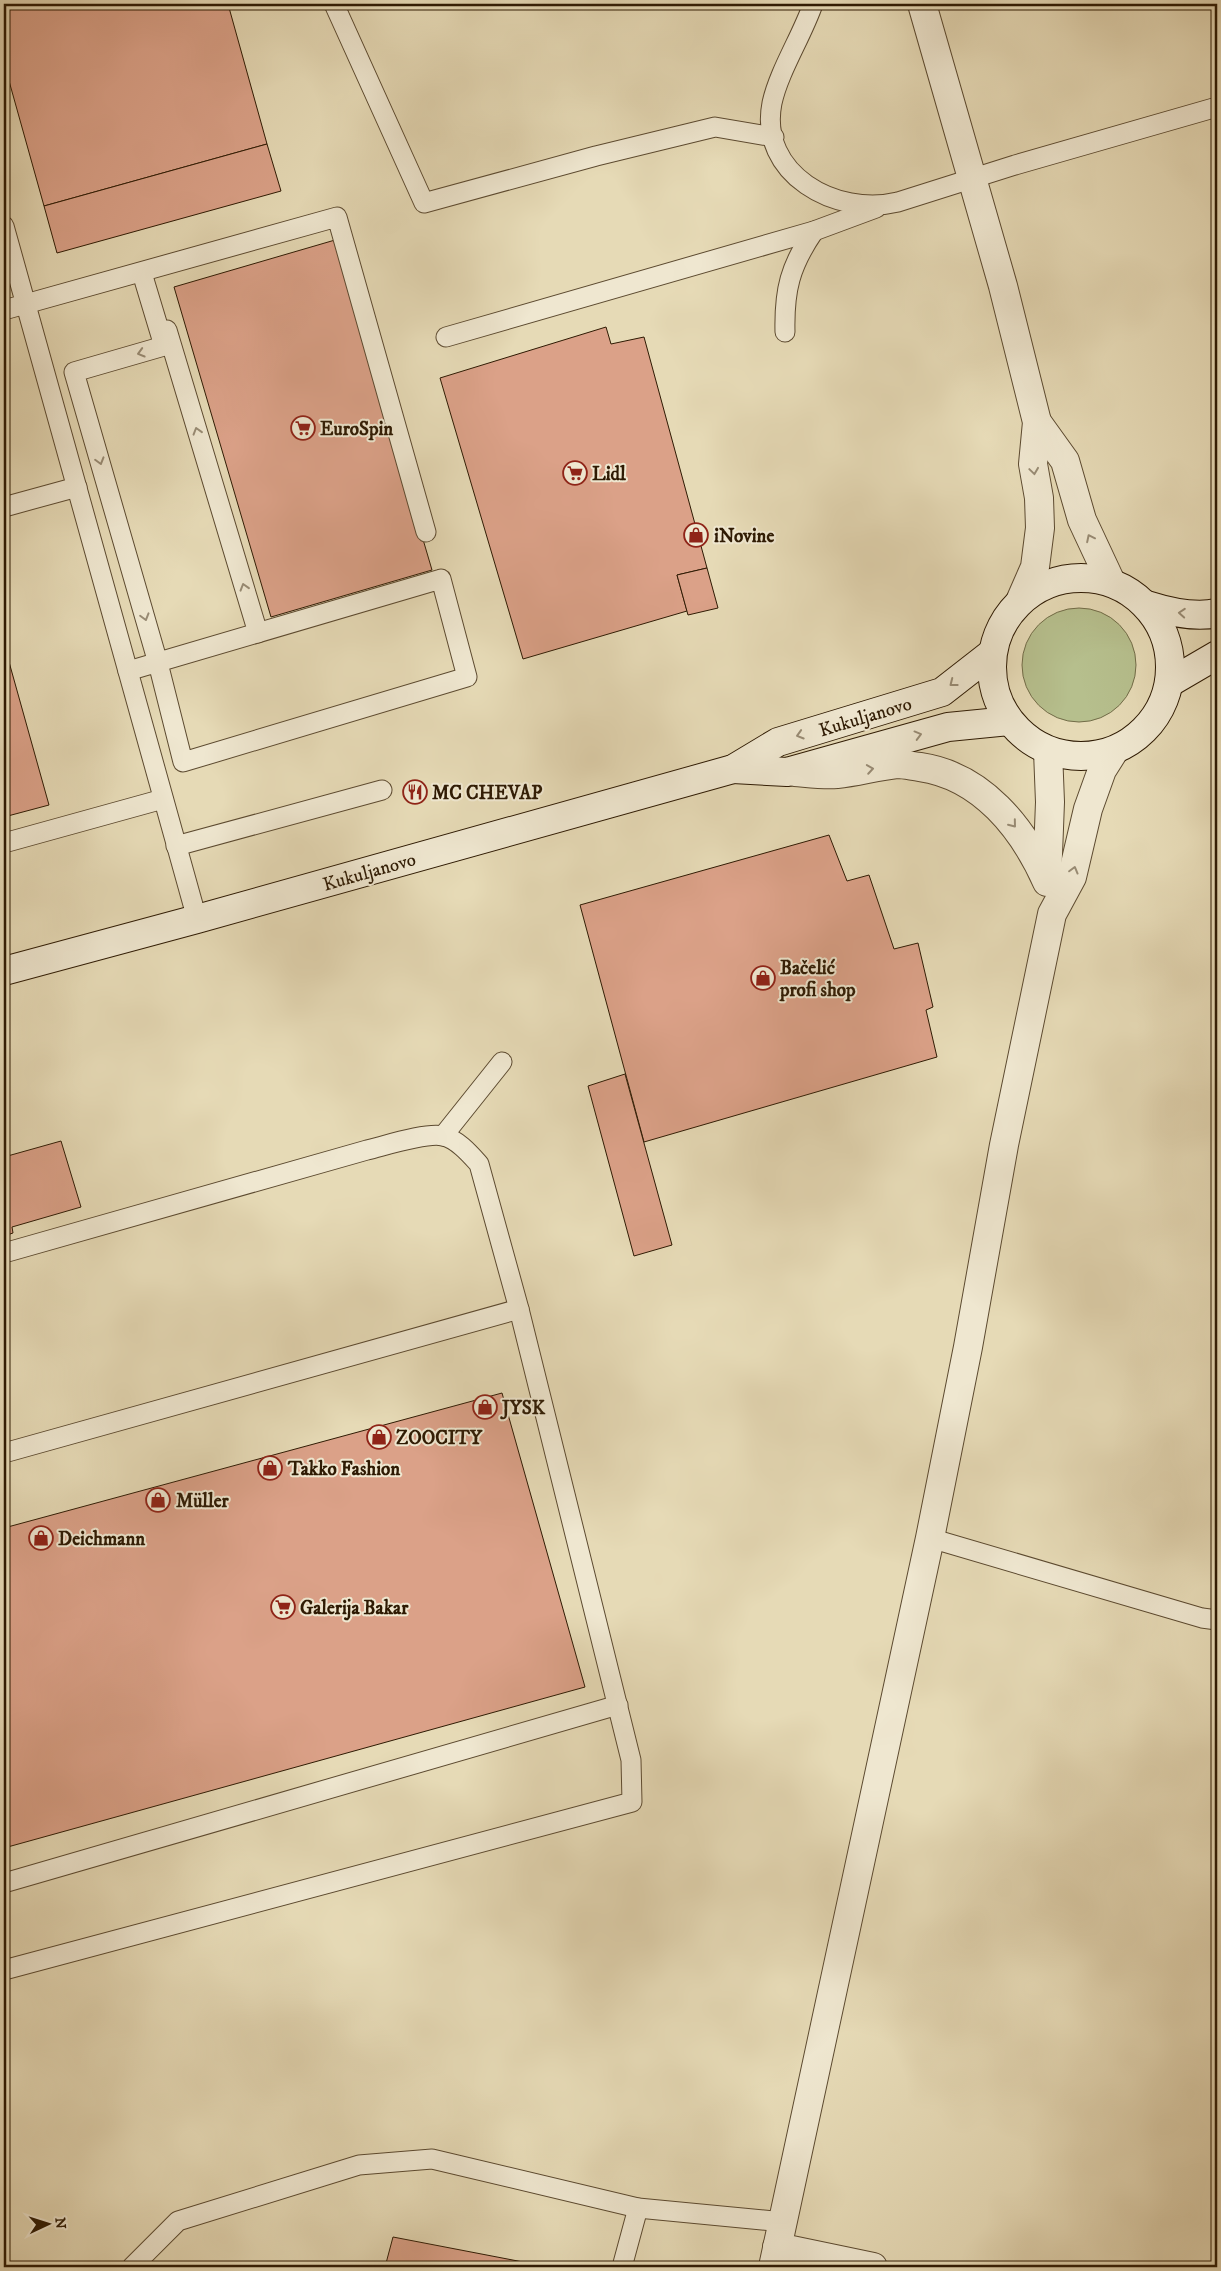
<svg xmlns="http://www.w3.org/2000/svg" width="1221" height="2271" viewBox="0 0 1221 2271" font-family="'IM FELL DW Pica',serif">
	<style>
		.green { fill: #b6bf8d; stroke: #726c48 }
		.building { fill: #dba188; stroke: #2e1a03 }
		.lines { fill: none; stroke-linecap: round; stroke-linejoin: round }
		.lane-casing { stroke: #5c4a30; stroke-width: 21 }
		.street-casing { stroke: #5c4a30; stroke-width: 30 }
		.secondary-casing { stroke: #2e1a03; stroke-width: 30 }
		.lane { stroke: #efe7d0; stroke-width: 19 }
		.street { stroke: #efe7d0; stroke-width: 28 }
		.secondary { stroke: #efe7d0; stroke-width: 28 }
		.oneway { stroke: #988b74 }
		.labels { text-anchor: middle; stroke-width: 4; stroke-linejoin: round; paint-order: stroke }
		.poi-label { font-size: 19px; font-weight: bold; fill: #2e1a03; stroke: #efe7d0; text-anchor: start }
		.street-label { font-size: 19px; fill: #2e1a03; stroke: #efe7d0 }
	</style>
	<rect width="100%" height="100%" fill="#e6dab6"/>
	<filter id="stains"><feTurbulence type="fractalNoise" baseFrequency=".004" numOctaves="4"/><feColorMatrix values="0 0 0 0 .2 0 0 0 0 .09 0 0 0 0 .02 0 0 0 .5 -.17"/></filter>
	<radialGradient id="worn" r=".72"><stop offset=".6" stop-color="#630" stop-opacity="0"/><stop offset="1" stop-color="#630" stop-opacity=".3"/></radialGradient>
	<circle class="green" cx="1079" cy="665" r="57"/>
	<g class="building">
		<path d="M4,4H228L267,144L44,206L4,63Z"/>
		<path d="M267,144L281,191L57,253L44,206Z"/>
		<path d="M335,240L432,570L271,617L174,287Z"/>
		<path d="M606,327L611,344L644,337L707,568L677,575L687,611L523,659L440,378Z"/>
		<path d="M707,568L718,608L688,615L677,575Z"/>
		<path d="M4,644L49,805L4,817Z"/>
		<path d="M829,835L847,881L869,875L894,949L918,943L933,1007L926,1010L937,1057L644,1142L580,905Z"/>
		<path d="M625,1074L672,1245L634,1256L588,1086Z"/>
		<path d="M61,1141L81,1207L12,1227L13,1233L4,1236V1157Z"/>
		<path d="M502,1393L585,1687L4,1848V1528Z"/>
		<path d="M393,2237L549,2267H385Z"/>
	</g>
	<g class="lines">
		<g class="lane-casing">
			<g id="lane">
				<path d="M334,4L424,203L596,156L715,127L774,137"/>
				<path d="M813,4C802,36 779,71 772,103C758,174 836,217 898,202L1015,165L1217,107"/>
				<path d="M4,226L197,919"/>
				<path d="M4,310L337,217L426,532"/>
				<path d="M167,330L258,633"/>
				<path d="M785,332C784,290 790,266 814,231"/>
				<path d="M446,337L814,231L876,208"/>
				<path d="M4,507L77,487"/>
				<path d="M128,671C233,641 337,610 441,579L467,677L183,762L158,663L74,372L164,346L142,273"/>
				<path d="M4,843L163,799"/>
				<path d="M176,846L382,790"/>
				<path d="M443,1136L502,1062"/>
				<path d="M4,1253L367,1150C384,1146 427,1132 443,1136C457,1139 470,1154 479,1164L519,1309L631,1760L632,1802L4,1970"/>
				<path d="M4,1453L519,1309"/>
				<path d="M930,1538L1202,1618L1217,1620"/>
				<path d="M4,1883L618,1705"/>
				<path d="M132,2267L178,2221L359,2165L432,2159L638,2208L784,2222"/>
				<path d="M622,2267L638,2208"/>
			</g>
		</g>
		<g class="street-casing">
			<g id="street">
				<path d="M922,4L1003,286L1037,422L1033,464L1039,498L1040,528L1035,567L1021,599"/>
				<path d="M1037,422L1065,461L1082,520L1111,582"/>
				<path d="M795,772C808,773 823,775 837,774C857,772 877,766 897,764C904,764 912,766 920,767C982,776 1023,828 1047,882"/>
				<path d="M1047,880L1050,802L1048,751"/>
				<path d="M777,2247L873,2267"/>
				<path d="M773,2267L930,1538L968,1347L1004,1145L1052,914L1072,877L1088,809L1102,770L1114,751"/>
			</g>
		</g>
		<g class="secondary-casing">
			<g id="secondary">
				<circle cx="1081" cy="667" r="89"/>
				<path d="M1147,605C1169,612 1194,618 1217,613"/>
				<path d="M1169,683L1217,655"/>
				<path d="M733,769L787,772L948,727L1009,721"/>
				<path d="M4,971L197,919L733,769L778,742L942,692L992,653"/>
			</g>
		</g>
		<use href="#lane" class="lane"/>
		<use href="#street" class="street"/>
		<use href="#secondary" class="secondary"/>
	</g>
	<defs><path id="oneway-chevron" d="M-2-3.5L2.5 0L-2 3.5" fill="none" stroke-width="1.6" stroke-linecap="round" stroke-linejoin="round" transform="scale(1.25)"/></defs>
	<g class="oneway">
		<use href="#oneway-chevron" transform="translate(141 353) rotate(164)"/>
		<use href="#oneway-chevron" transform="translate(197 431) rotate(-107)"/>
		<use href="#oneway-chevron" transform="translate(100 461) rotate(74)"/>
		<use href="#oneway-chevron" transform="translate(1034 471) rotate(82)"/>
		<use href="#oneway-chevron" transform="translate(1090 538) rotate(-116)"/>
		<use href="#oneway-chevron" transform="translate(244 587) rotate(-107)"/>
		<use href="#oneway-chevron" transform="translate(1182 613) rotate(-176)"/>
		<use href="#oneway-chevron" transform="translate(145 617) rotate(74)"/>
		<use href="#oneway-chevron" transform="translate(953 683) rotate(142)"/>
		<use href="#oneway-chevron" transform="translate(800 735) rotate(163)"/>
		<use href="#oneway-chevron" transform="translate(918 735) rotate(-15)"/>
		<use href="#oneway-chevron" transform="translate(870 769) rotate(-9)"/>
		<use href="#oneway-chevron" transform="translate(1013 824) rotate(51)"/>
		<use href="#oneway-chevron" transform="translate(1074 870) rotate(-75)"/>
	</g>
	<defs>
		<g id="supermarket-ring" transform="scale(1.25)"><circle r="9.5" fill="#efe7d0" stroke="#8f2418" stroke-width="1.5"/><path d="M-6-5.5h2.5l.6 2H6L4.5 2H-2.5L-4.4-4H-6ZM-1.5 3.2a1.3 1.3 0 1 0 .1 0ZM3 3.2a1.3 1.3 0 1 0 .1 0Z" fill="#8f2418"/></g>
		<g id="shop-ring" transform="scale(1.25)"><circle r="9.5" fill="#efe7d0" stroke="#8f2418" stroke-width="1.5"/><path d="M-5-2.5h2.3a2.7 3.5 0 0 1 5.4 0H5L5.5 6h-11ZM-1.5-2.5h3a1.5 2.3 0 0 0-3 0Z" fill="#8f2418"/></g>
		<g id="restaurant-ring" transform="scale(1.25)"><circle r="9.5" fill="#efe7d0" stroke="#8f2418" stroke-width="1.5"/><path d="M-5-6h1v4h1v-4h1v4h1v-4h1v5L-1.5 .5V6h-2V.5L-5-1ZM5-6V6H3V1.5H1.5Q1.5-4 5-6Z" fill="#8f2418"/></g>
	</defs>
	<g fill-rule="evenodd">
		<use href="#supermarket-ring" x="303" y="428"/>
		<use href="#supermarket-ring" x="575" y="473"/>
		<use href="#shop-ring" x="696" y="535"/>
		<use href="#restaurant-ring" x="415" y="792"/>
		<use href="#shop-ring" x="763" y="978"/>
		<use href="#shop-ring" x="485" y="1407"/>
		<use href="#shop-ring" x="379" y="1437"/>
		<use href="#shop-ring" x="270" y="1468"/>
		<use href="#shop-ring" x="158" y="1500"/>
		<use href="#shop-ring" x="41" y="1538"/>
		<use href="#supermarket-ring" x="283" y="1607"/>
	</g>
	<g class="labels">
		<g class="poi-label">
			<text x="320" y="435">EuroSpin</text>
			<text x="592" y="480">Lidl</text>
			<text x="714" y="542">iNovine</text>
			<text x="432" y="799">MC CHEVAP</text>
			<text x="780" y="974">Bačelić<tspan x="780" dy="22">profi shop</tspan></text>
			<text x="502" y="1414">JYSK</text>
			<text x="396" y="1444">ZOOCITY</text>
			<text x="288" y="1475">Takko Fashion</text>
			<text x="176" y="1507">Müller</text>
			<text x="58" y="1545">Deichmann</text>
			<text x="300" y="1614">Galerija Bakar</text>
		</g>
		<g class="street-label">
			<text transform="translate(865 716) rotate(-17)" y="7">Kukuljanovo</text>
			<text transform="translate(369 871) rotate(-16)" y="7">Kukuljanovo</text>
		</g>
	</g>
	<rect width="1221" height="2271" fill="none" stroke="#e6dab6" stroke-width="20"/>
	<rect x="5" y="5" width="1211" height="2261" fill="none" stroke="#2e1a03" stroke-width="2.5"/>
	<rect x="10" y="10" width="1201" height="2251" fill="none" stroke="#2e1a03"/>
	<g transform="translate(48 2224) rotate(86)" stroke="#efe7d0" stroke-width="4" paint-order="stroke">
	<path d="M0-4L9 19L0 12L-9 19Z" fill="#2e1a03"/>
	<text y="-8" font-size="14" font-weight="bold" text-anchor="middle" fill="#2e1a03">N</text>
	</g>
	<rect width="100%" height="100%" filter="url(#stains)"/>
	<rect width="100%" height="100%" fill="url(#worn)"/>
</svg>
